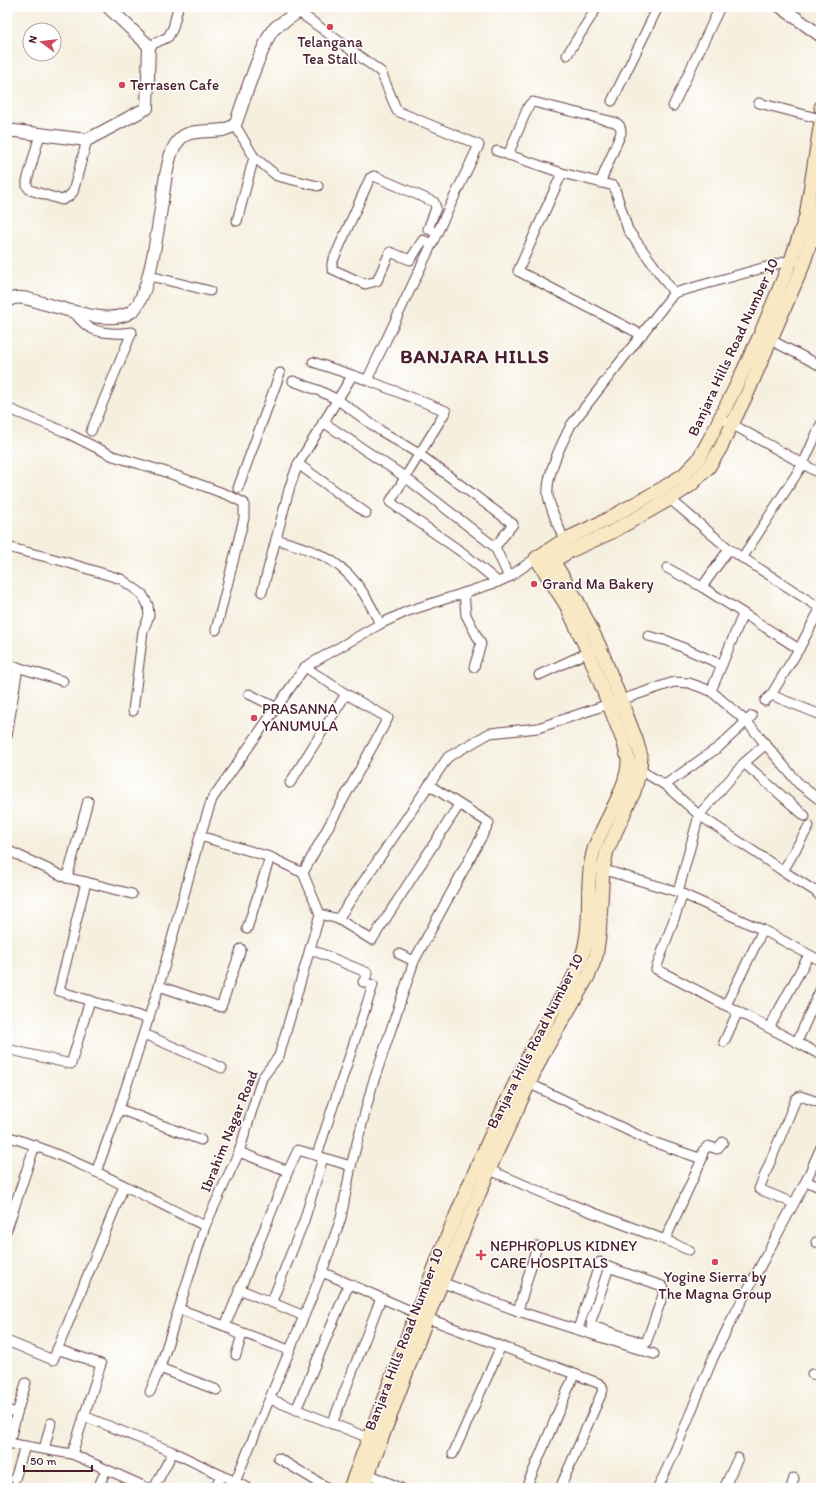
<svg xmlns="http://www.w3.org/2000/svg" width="828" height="1495" viewBox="0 0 828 1495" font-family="Itim,sans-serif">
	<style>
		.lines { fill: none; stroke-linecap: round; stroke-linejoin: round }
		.minor-casing { stroke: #643e46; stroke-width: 11 }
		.tertiary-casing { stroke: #643e46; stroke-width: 14 }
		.secondary-casing { stroke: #643e46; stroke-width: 15 }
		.minor { stroke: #fff; stroke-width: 9 }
		.tertiary { stroke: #fff; stroke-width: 12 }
		.secondary { stroke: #f8e8c3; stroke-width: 13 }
		.poi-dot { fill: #d1495b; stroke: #fff; stroke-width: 1.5 }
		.labels { text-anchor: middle; stroke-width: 3; stroke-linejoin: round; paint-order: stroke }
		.poi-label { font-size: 15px; fill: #4a1f2b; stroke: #fff; text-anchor: start }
		.street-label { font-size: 15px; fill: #4a1f2b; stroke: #fff }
		.district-label { font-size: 19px; font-weight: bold; letter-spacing: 1px; fill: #4a1f2b; stroke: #fff }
	</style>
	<rect width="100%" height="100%" fill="#fff"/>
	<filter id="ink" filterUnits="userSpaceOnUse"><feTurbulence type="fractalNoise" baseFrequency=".025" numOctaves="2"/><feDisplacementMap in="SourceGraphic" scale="8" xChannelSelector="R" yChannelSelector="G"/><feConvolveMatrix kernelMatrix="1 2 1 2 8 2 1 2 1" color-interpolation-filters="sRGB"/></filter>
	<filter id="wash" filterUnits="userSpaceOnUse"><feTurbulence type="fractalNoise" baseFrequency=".012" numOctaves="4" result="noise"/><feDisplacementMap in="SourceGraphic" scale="16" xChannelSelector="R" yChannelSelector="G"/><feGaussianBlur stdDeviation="0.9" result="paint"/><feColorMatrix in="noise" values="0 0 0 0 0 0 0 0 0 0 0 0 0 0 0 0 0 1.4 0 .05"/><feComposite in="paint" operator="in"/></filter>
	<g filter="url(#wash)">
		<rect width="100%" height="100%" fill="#f5efde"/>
	</g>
	<g filter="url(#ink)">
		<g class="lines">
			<g class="minor-casing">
				<g id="minor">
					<path d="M299,12L381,72L397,111L479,145L367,380"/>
					<path d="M149,46L168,37L173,28L178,7"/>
					<path d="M567,55L597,7"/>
					<path d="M612,101L658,7"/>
					<path d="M759,103L821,119"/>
					<path d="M673,106L720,7"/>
					<path d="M235,125L254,157L277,176L318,186"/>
					<path d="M40,134L27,181V186L30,190L62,200L68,197L73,192L87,140"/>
					<path d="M497,151L562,173L614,186L628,230L674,293"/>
					<path d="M508,155L528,107L530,104L533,102L614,122C620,124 621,127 621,133L600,183"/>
					<path d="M562,173L518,271L642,335"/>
					<path d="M237,221L254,157"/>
					<path d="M811,240L821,244"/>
					<path d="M432,244L423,240L410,260L390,252L377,281L365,284L332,269V263L370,178L374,176L434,202L436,208L428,229L437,233"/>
					<path d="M150,276L210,291"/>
					<path d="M73,311C78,317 82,323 89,327C99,334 121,334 132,332L91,431"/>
					<path d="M765,337L821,366"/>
					<path d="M313,362L367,380L446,411L390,502L463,553L498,582"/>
					<path d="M293,381L320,391L338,400L381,431L419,454L513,524L495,547"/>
					<path d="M7,408L63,431L113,456L163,471L228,495L244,503V518L216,630"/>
					<path d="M323,422L405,477L495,547L509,577"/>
					<path d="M728,422L821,474"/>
					<path d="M298,464L366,513"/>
					<path d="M238,488L280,373"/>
					<path d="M670,499L729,549L820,608"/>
					<path d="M276,539C291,544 307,548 321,555C351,569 366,594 380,624"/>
					<path d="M564,540C559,527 550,509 548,495C546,474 562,443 571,425L674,293L791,260L794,261"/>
					<path d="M7,547L62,561L121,579L142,594L148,605L149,616L143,631L133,711"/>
					<path d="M742,558L803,464L821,424"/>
					<path d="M667,568L702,587L799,649"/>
					<path d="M702,587L729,549"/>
					<path d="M262,592L290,486L298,464L352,376"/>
					<path d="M464,593L466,615L481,644L474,667"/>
					<path d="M648,636L668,641L722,665"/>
					<path d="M7,664L63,681"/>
					<path d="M539,675L593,650"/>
					<path d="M711,691L743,614"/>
					<path d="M249,694L277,708"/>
					<path d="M771,695L821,715"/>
					<path d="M765,701L771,695L799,649L821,607"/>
					<path d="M7,736L18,667"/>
					<path d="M744,763L805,816"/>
					<path d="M640,770L665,785L699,815L783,871L815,891L821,897"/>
					<path d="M290,783L346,694"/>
					<path d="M665,785L720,746L752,716"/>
					<path d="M88,801L67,878L86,882L59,991L149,1019"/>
					<path d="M7,850L67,878"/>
					<path d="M598,868L678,892L763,930L821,961"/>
					<path d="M783,871L809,826"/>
					<path d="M303,873L388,718L346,694L305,667"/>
					<path d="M86,882L132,894"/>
					<path d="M678,892L699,815L744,763L766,744"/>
					<path d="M683,894L656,969L821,1055"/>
					<path d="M320,914L338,919L372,940L459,805"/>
					<path d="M338,919L448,757L490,733L538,728L674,682L689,683L711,691L747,722L799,784L821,801"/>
					<path d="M247,929L270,857"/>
					<path d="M310,949L368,973L363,982L373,985L317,1155"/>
					<path d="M399,954L414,961"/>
					<path d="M159,986L221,1007L241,949"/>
					<path d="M726,1005L763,930"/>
					<path d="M769,1028L809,955"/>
					<path d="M144,1034L222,1068"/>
					<path d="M724,1042L738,1011"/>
					<path d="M797,1042L821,988"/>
					<path d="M7,1049L71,1064L90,1000"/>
					<path d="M119,1109L201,1140"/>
					<path d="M7,1136C76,1158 140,1194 205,1226"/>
					<path d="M821,1147L806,1181L821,1188"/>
					<path d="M239,1152L288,1171L298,1150L351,1166"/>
					<path d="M702,1159L703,1151L708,1146L717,1149L723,1142"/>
					<path d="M485,1168L557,1199L665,1240L702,1159L650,1141L524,1081"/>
					<path d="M96,1172L119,1109L159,986L200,836L212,799L305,667L380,624L408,611L498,582L509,577L536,558"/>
					<path d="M793,1203L759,1189L796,1099L800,1096L821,1103"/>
					<path d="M7,1229L35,1145"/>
					<path d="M665,1240L689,1250"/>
					<path d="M816,1242L821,1243"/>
					<path d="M600,1264L662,1286L664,1288V1292L646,1343H643L604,1330L601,1337"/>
					<path d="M322,1272L427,1318L598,1383L602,1386L603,1390L560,1488"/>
					<path d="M441,1282L518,1311L654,1354"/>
					<path d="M239,1289L304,1316"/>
					<path d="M272,1301L304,1221L323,1158"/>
					<path d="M179,1309L289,1350"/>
					<path d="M518,1311L537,1246"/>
					<path d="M225,1326L288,1171"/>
					<path d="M578,1329L600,1262"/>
					<path d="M604,1330L592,1326L591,1321L609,1267"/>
					<path d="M234,1332L241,1335V1338L236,1355"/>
					<path d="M7,1341L53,1360L124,1186"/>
					<path d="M57,1349L101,1364L72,1454"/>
					<path d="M160,1368L217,1390"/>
					<path d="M812,1374L821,1376"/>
					<path d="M150,1392L160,1368L205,1226L239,1152L262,1078L279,1056L320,914L303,873L270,857L200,836"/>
					<path d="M270,1399L369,1438"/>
					<path d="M7,1410L17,1413L26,1383"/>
					<path d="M296,1410L349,1284"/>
					<path d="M84,1416L173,1452L248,1488"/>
					<path d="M332,1424L381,1298"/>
					<path d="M7,1443L72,1454L148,1488"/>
					<path d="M9,1443L17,1413"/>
					<path d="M44,1449L51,1423"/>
					<path d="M453,1454L501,1346"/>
					<path d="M278,1458L328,1488"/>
					<path d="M369,1474L401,1488"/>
					<path d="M15,1479L25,1446"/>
					<path d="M235,1482L304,1316L322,1272L341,1218L351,1166L372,1086L414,961L489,823L429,785"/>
					<path d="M98,1488L106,1470"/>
					<path d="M154,1488L173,1452"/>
					<path d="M215,1488L221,1475"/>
					<path d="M526,1488L574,1375"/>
					<path d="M658,1488L675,1451L713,1358L732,1319L806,1181"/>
					<path d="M724,1488L738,1458"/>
					<path d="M791,1488L794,1478"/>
				</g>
			</g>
			<g class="tertiary-casing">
				<g id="tertiary">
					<path d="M781,7L821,36"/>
					<path d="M7,130L87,140L147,108L149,46L108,7"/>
					<path d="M7,301C9,300 13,298 15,298C23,296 35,301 42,303C66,309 109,326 131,312C152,299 161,202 166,175C169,162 170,149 180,139C189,129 211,132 223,130C227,129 231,127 235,125C245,98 252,71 265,45C267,40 270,32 274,29C283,20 295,17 303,7"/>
				</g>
			</g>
			<g class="secondary-casing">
				<g id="secondary">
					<path d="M821,107V108"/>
					<path d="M547,565L570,551L612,532L670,499L691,485L708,468L720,449L748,392L802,268L818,219L821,203"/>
					<path d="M350,1488C398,1360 446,1231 504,1107C518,1076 533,1046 549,1017C561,997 577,976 583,953C593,919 584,883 594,849C603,822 629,787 628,759C627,754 625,749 624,743L588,652L566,605L536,558L564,540L606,520L663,488L683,475L698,460L708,442L736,386L760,335L791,260L806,216L821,121"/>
					<path d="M363,1488L427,1318L495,1156L543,1054L589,975L596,956L599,937L603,869L607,851L634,792L640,770L641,756L636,739L600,647L577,600L547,551"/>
				</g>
			</g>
			<use href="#minor" class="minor"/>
			<use href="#tertiary" class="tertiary"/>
			<use href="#secondary" class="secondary"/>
		</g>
	</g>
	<g class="poi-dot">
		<circle cx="330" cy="27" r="4"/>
		<circle cx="122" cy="85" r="4"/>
		<circle cx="534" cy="584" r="4"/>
		<circle cx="254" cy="718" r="4"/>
		<path d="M479 1249h4v4h4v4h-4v4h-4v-4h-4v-4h4z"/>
		<circle cx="715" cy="1262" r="4"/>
	</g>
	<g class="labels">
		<g class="poi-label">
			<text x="330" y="47" text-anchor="middle">Telangana<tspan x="330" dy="17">Tea Stall</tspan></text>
			<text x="130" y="90">Terrasen Cafe</text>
			<text x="542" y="589">Grand Ma Bakery</text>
			<text x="262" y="714">PRASANNA<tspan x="262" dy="17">YANUMULA</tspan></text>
			<text x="490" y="1251">NEPHROPLUS KIDNEY<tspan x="490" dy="17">CARE HOSPITALS</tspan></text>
			<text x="715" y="1282" text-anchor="middle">Yogine Sierra by<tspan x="715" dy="17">The Magna Group</tspan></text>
		</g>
		<g class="street-label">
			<text transform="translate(733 347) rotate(-65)" y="5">Banjara Hills Road Number 10</text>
			<text transform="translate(535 1041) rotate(-63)" y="5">Banjara Hills Road Number 10</text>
			<text transform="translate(229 1131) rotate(-68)" y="5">Ibrahim Nagar Road</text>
			<text transform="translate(404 1339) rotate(-69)" y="5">Banjara Hills Road Number 10</text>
		</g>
		<g class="district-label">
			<text x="475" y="363">BANJARA HILLS</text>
		</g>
	</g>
	<rect width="828" height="1495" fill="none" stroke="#fff" stroke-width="24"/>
	<g transform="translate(42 42) rotate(285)"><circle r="19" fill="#ffffff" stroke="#b7a5aa"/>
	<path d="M0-3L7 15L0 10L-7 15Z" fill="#d1495b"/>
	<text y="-6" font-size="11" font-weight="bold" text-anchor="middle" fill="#4a1f2b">N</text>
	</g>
	<path d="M24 1465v6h68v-6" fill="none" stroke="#4a1f2b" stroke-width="2"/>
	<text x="30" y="1465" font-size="12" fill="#4a1f2b" stroke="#ffffff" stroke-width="3" paint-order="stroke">50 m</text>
</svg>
